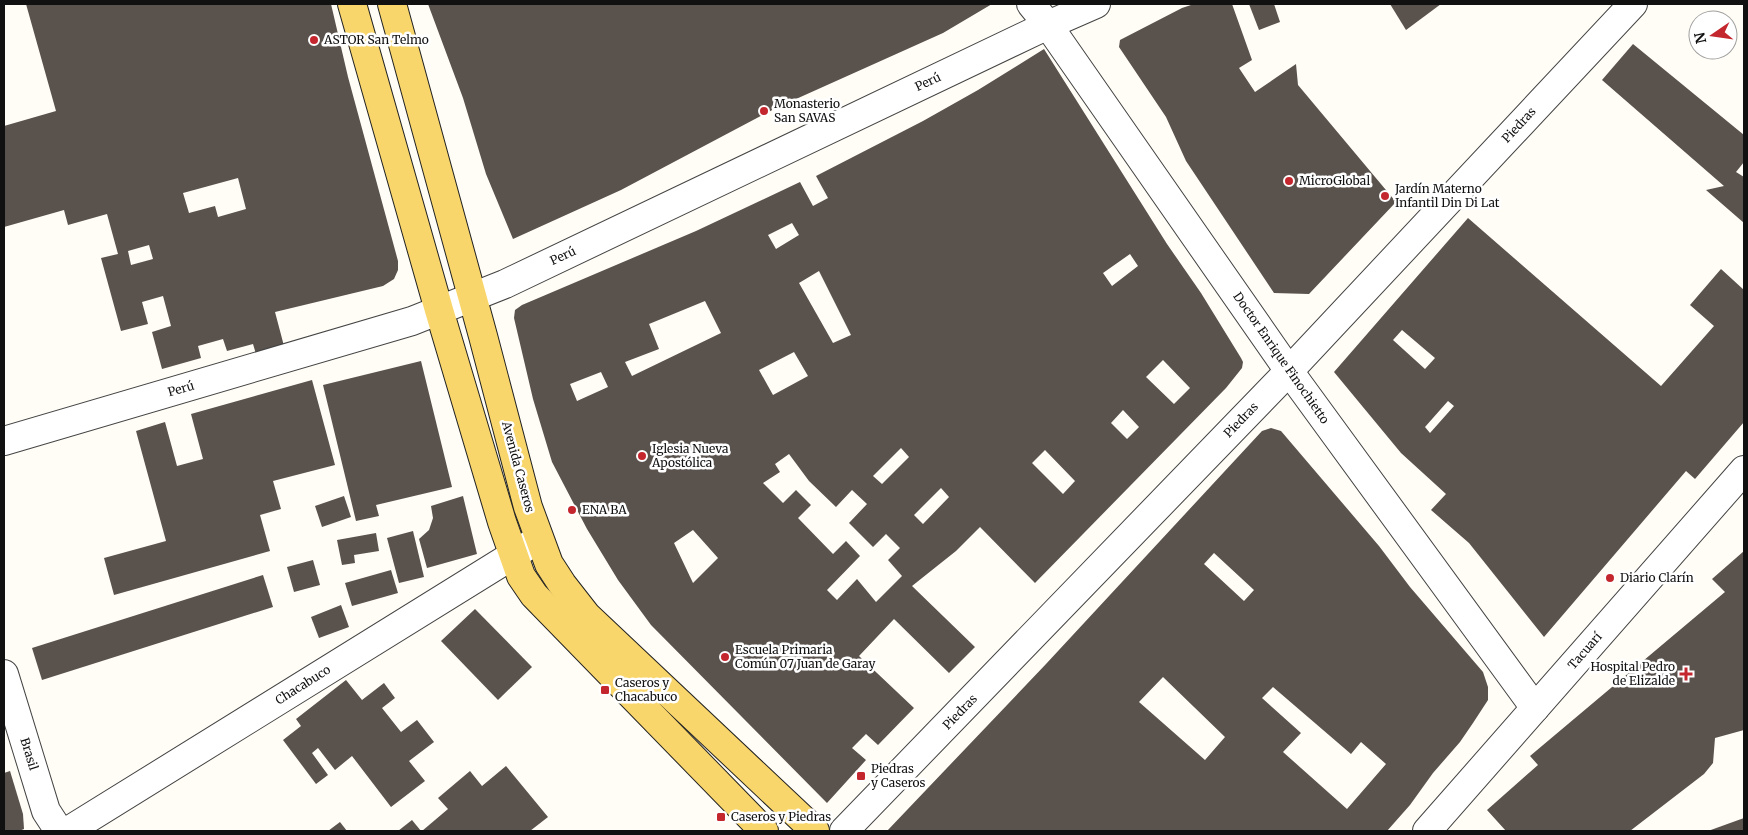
<svg xmlns="http://www.w3.org/2000/svg" width="1748" height="835" viewBox="0 0 1748 835" font-family="Merriweather,serif">
	<style>
		.building { fill: #5a524d; fill-rule: evenodd }
		.lines { fill: none; stroke-linecap: round; stroke-linejoin: round }
		.minor-casing { stroke: #444; stroke-width: 30 }
		.major-casing { stroke: #222; stroke-width: 30 }
		.minor { stroke: #fff; stroke-width: 28 }
		.major { stroke: #f9d66b; stroke-width: 28 }
		.poi-dot { fill: #c4262e; stroke: #fff; stroke-width: 2 }
		.labels { text-anchor: middle; stroke-width: 5; stroke-linejoin: round; paint-order: stroke }
		.poi-label { font-size: 12px; fill: #111; stroke: #fff; text-anchor: start }
		.street-label { font-size: 12px; fill: #111; stroke: #fff }
	</style>
	<rect width="100%" height="100%" fill="#fffdf5"/>
	<g class="building">
		<path d="M26,4H331L348,77L398,261V270L394,279L383,286L275,312L284,346L256,354L253,344L227,351L223,339L198,346L201,358L162,369L152,332L171,326L163,296L142,302L148,324L121,331L101,258L118,254L107,214L68,225L64,210L4,227V126L56,111ZM238,178L246,209L218,217L215,206L189,213L183,193ZM149,245L153,259L131,265L128,251Z"/>
		<path d="M428,4H992L943,33L776,108L621,190L513,239L486,174L463,98Z"/>
		<path d="M1194,4H1232L1252,60L1239,68L1255,92L1296,64L1298,85L1396,202L1309,294L1274,293L1186,161L1166,117L1119,47L1120,40L1182,8Z"/>
		<path d="M1249,4H1274L1280,22L1259,30Z"/>
		<path d="M1390,4H1441L1406,30Z"/>
		<path d="M1633,44L1744,135V162L1736,172L1744,177V223L1706,190L1724,186L1602,80Z"/>
		<path d="M1044,49L1167,244L1201,293L1241,358L1243,362L1242,368L1226,388L1035,583L980,527L956,551L912,586L975,647L949,673L894,619L859,656L914,708L878,745L866,734L852,748L866,760L827,803L651,625L618,580L587,529L552,462L533,399L514,318L515,310L522,305L696,231L800,182L813,206L828,198L816,176L923,121L978,90ZM792,223L799,235L776,249L768,235ZM1130,254L1138,266L1112,286L1103,273ZM819,271L851,335L833,343L799,283ZM705,301L721,333L632,376L625,362L659,349L649,324ZM794,352L808,376L773,395L759,370ZM1163,360L1190,388L1174,404L1146,377ZM601,372L608,387L577,401L570,384ZM1123,410L1139,427L1127,439L1111,423ZM901,448L909,457L882,484L873,476ZM1045,450L1075,481L1063,494L1032,463ZM789,454L809,481L836,507L852,490L867,504L849,523L873,547L886,534L900,548L888,560L902,576L876,602L857,579L837,600L827,590L860,556L846,541L833,554L798,518L811,505L796,490L783,503L763,483L780,472L775,464ZM941,488L949,497L923,524L914,515ZM693,530L718,558L693,583L674,543Z"/>
		<path d="M1468,218L1661,386L1714,326L1690,305L1721,269L1744,290V422L1695,479L1686,471L1544,637L1469,543L1431,510L1446,494L1401,453L1334,372ZM1402,330L1435,358L1425,369L1393,340ZM1448,401L1454,406L1430,433L1425,427Z"/>
		<path d="M421,361L452,487L376,505L379,516L356,521L323,385Z"/>
		<path d="M312,380L335,465L273,481L281,509L260,515L270,551L114,595L104,558L166,541L136,431L165,422L177,466L203,459L191,414Z"/>
		<path d="M1271,428L1281,431L1379,546L1410,587L1483,672L1488,687V700L1473,723L1460,742L1433,773L1410,805L1387,831H887L1046,664L1262,431ZM1214,553L1254,590L1244,601L1204,564ZM1163,677L1225,737L1205,760L1139,702ZM1273,687L1351,754L1361,742L1386,764L1347,809L1283,752L1301,733L1262,698Z"/>
		<path d="M344,496L351,517L322,527L315,506Z"/>
		<path d="M463,496L477,554L427,568L419,539L429,530L433,518L431,506Z"/>
		<path d="M413,531L424,577L399,583L387,538Z"/>
		<path d="M376,533L379,551L354,555L355,563L342,565L337,540Z"/>
		<path d="M1744,551V730L1715,738L1713,763L1704,774L1630,831H1506L1487,810L1538,765L1530,756L1725,592L1712,579Z"/>
		<path d="M313,560L320,585L294,592L287,567Z"/>
		<path d="M391,570L398,593L352,606L345,583Z"/>
		<path d="M263,575L273,607L42,680L32,648Z"/>
		<path d="M341,605L349,627L319,638L311,617Z"/>
		<path d="M475,609L532,667L498,700L441,641Z"/>
		<path d="M346,680L362,700L384,683L395,698L382,708L401,732L417,720L434,742L409,761L425,781L391,807L352,756L335,770L318,748L312,753L328,775L316,784L283,740L301,726L296,719Z"/>
		<path d="M506,766L548,817L530,831H422L448,809L438,798L470,771L482,786Z"/>
		<path d="M10,771L23,814L24,829L19,831H4V773Z"/>
		<path d="M1744,818V831H1708Z"/>
		<path d="M412,820L421,831H398Z"/>
		<path d="M340,822L347,831H328Z"/>
	</g>
	<g class="lines">
		<g class="minor-casing">
			<g id="minor">
				<path d="M1031,4L1048,25L1289,371L1535,708"/>
				<path d="M4,441L412,321L505,284L1048,25L1096,4"/>
				<path d="M4,674L46,811L59,831"/>
				<path d="M68,831L539,539"/>
				<path d="M844,831L1289,371L1633,4"/>
				<path d="M1427,831L1744,470"/>
			</g>
		</g>
		<g class="major-casing">
			<g id="major">
				<path d="M352,4L439,310L502,522L521,576L534,595L764,831"/>
				<path d="M392,4L483,336L528,507L549,564L562,584L587,616L815,831"/>
			</g>
		</g>
		<use href="#minor" class="minor"/>
		<use href="#major" class="major"/>
	</g>
	<g class="poi-dot">
		<circle cx="314" cy="40" r="5"/>
		<circle cx="764" cy="111" r="5"/>
		<circle cx="1289" cy="181" r="5"/>
		<circle cx="1385" cy="196" r="5"/>
		<circle cx="642" cy="456" r="5"/>
		<circle cx="572" cy="510" r="5"/>
		<circle cx="1610" cy="578" r="5"/>
		<circle cx="725" cy="657" r="5"/>
		<path d="M1683.5 666.5h5v5h5v5h-5v5h-5v-5h-5v-5h5z"/>
		<rect x="600" y="685" width="10" height="10" rx="2.5"/>
		<rect x="856" y="771" width="10" height="10" rx="2.5"/>
		<rect x="716" y="812" width="10" height="10" rx="2.5"/>
	</g>
	<g class="labels">
		<g class="poi-label">
			<text x="324" y="44">ASTOR San Telmo</text>
			<text x="774" y="108">Monasterio<tspan x="774" dy="14">San SAVAS</tspan></text>
			<text x="1299" y="185">MicroGlobal</text>
			<text x="1395" y="193">Jardín Materno<tspan x="1395" dy="14">Infantil Din Di Lat</tspan></text>
			<text x="652" y="453">Iglesia Nueva<tspan x="652" dy="14">Apostólica</tspan></text>
			<text x="582" y="514">ENA BA</text>
			<text x="1620" y="582">Diario Clarín</text>
			<text x="735" y="654">Escuela Primaria<tspan x="735" dy="14">Común 07 Juan de Garay</tspan></text>
			<text x="1675" y="671" text-anchor="end">Hospital Pedro<tspan x="1675" dy="14">de Elizalde</tspan></text>
			<text x="615" y="687">Caseros y<tspan x="615" dy="14">Chacabuco</tspan></text>
			<text x="871" y="773">Piedras<tspan x="871" dy="14">y Caseros</tspan></text>
			<text x="731" y="821">Caseros y Piedras</text>
		</g>
		<g class="street-label">
			<text transform="translate(928 82) rotate(-25)" y="4">Perú</text>
			<text transform="translate(1519 125) rotate(-47)" y="4">Piedras</text>
			<text transform="translate(563 256) rotate(-25)" y="4">Perú</text>
			<text transform="translate(1281 358) rotate(55)" y="4">Doctor Enrique Finochietto</text>
			<text transform="translate(181 389) rotate(-16)" y="4">Perú</text>
			<text transform="translate(1241 420) rotate(-46)" y="4">Piedras</text>
			<text transform="translate(518 467) rotate(75)" y="4">Avenida Caseros</text>
			<text transform="translate(1585 651) rotate(-49)" y="4">Tacuarí</text>
			<text transform="translate(303 685) rotate(-32)" y="4">Chacabuco</text>
			<text transform="translate(960 712) rotate(-46)" y="4">Piedras</text>
			<text transform="translate(29 754) rotate(73)" y="4">Brasil</text>
		</g>
	</g>
	<rect width="1748" height="835" fill="none" stroke="#111111" stroke-width="10"/>
	<g transform="translate(1713 35) rotate(257)"><circle r="24" fill="#ffffff" stroke="#a0a0a0"/>
	<path d="M0-4L9 19L0 12L-9 19Z" fill="#c4262e"/>
	<text y="-8" font-size="14" font-weight="bold" text-anchor="middle" fill="#111111">N</text>
	</g>
</svg>
